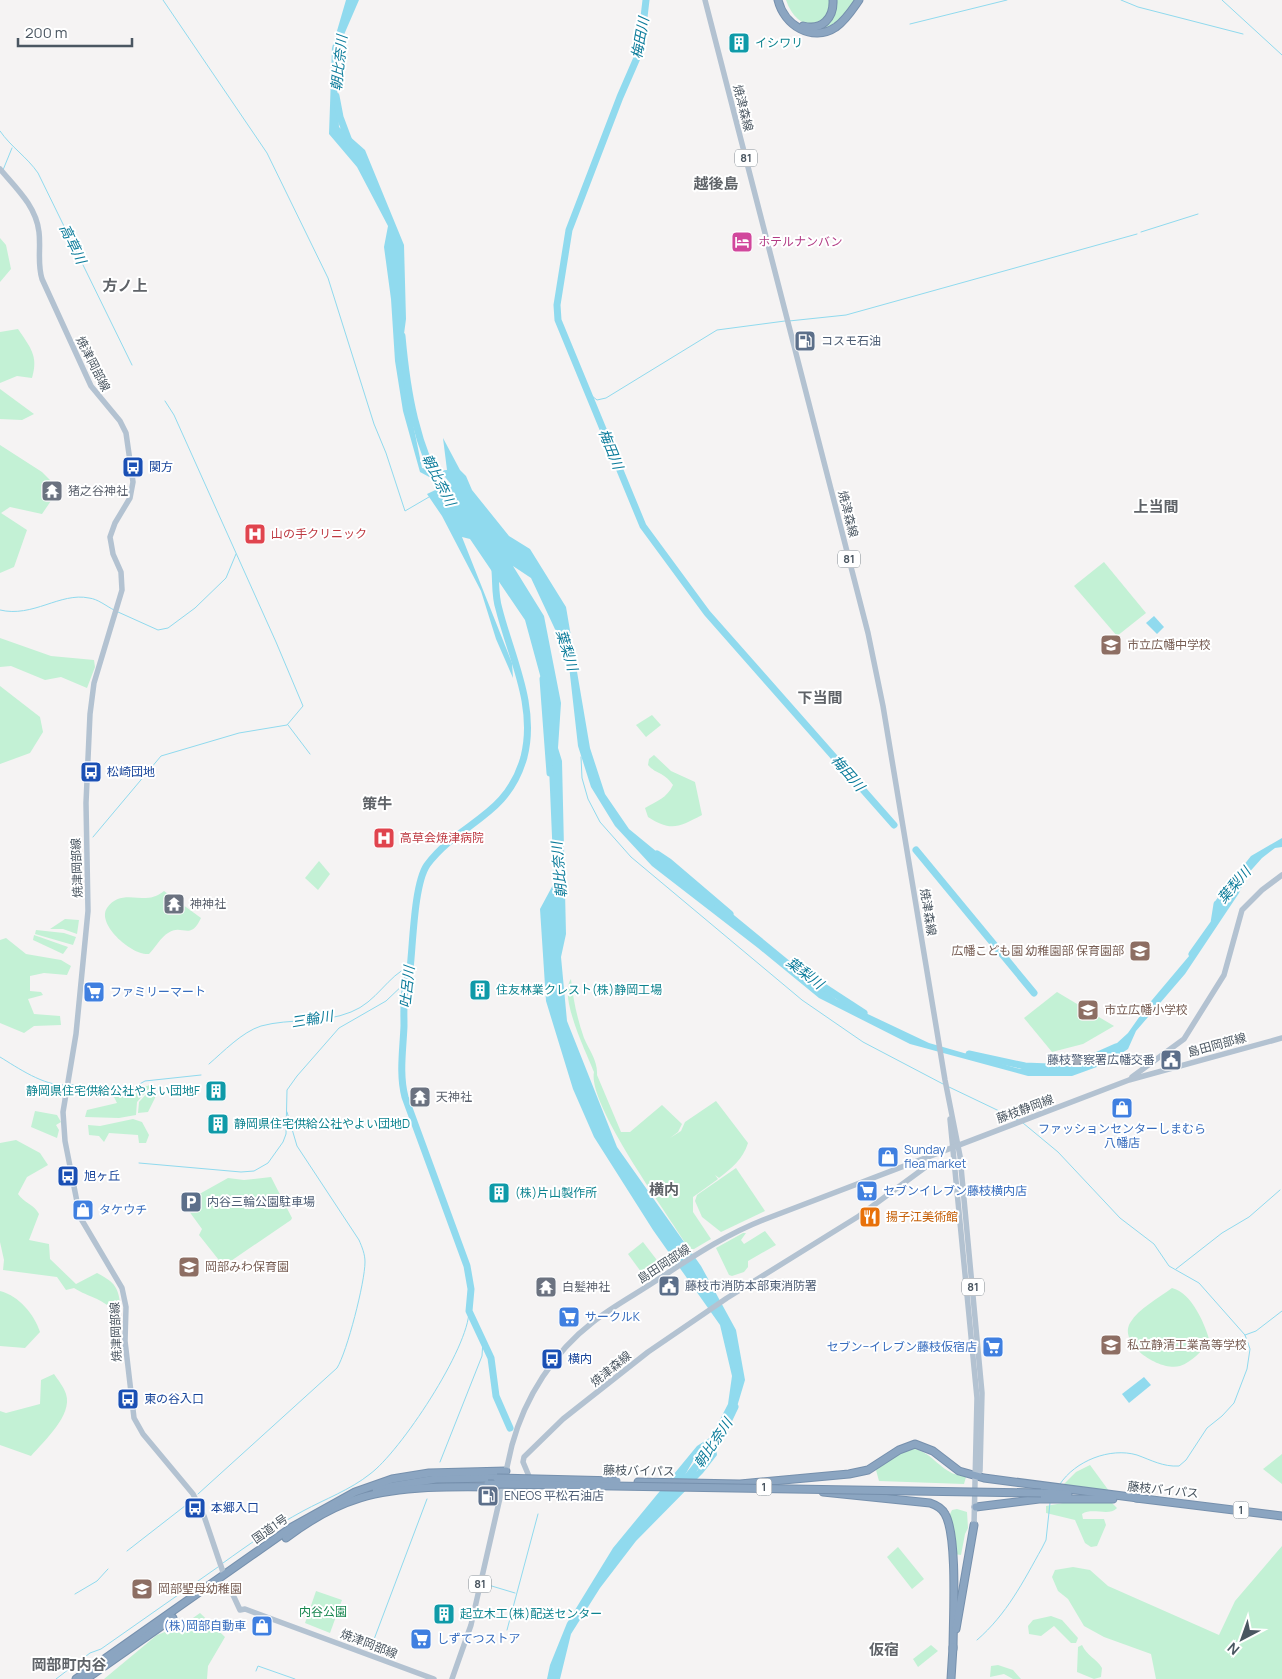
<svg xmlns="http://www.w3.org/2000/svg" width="1282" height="1679" viewBox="0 0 1282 1679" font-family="Manrope,'Noto Sans JP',sans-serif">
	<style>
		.green { fill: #c3f1d5 }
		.water { fill: #90daee }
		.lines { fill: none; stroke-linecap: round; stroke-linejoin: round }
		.stream { stroke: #90daee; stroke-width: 1 }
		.river { stroke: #90daee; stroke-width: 7 }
		.highway-casing { stroke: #7690ad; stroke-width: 9 }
		.major { stroke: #b3c2d1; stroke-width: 5.5 }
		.highway { stroke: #8ba5c1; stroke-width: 7 }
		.highway-bridge-casing { stroke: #7690ad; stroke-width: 9; stroke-linecap: butt }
		.highway-bridge { stroke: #8ba5c1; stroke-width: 7 }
		.labels { text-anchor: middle; stroke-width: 4; stroke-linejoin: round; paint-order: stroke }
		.shield { fill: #fff; stroke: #808990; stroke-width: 1 }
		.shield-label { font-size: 11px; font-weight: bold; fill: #4a5661 }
		.culture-label { font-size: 12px; fill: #0d838f; stroke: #fff; text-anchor: start }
		.street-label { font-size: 12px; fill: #4a5661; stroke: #fff }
		.hotel-label { font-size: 12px; fill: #b23c85; stroke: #fff; text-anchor: start }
		.service-label { font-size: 12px; fill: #4e5e75; stroke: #fff; text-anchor: start }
		.transit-label { font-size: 12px; fill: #164399; stroke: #fff; text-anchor: start }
		.worship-label { font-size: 12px; fill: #5b616d; stroke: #fff; text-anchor: start }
		.health-label { font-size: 12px; fill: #be3a42; stroke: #fff; text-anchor: start }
		.education-label { font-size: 12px; fill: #785e54; stroke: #fff; text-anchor: start }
		.shop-label { font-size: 12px; fill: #366cbe; stroke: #fff; text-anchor: start }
		.food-label { font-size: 12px; fill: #c56008; stroke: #fff; text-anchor: start }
		.park-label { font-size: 12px; fill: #17864f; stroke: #fff }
		.water-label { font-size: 14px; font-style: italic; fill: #0c7c9b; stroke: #fff }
		.quarter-label { font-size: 15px; font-weight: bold; fill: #5f6368; stroke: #fff }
	</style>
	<rect width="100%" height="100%" fill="#f5f3f3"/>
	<g class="green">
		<path d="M786,0H830C831,35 797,33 786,0Z"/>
		<path d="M835,0H855C844,16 835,28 814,30L826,25Z"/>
		<path d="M0,238L6,245L11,269L0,282Z"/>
		<path d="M18,329C30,347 39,356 32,378L17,376L0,383V332Z"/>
		<path d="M0,389L34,414L22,420L0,419Z"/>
		<path d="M0,445L42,472L59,489L42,514L10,507L1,513L27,530L14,567L0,573Z"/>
		<path d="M1104,562L1146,613L1117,636L1074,586Z"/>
		<path d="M0,638L51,656L94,660L95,667L87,688L61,677L45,680L11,666L0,667Z"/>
		<path d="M0,686L40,717L43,732L30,753L0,764Z"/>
		<path d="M652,715L661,725L646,737L636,725Z"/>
		<path d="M654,755L671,771L695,782L702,815C679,827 671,832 648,817L645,808C657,801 667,798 673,785C663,771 657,775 648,765L649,759Z"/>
		<path d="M319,861L330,874L318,890L305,878Z"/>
		<path d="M164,891L201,918C190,942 182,923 168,933C161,937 155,948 149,954C132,956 96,924 107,908C117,893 132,898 146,898C153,898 159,895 164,891Z"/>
		<path d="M65,919L79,920L77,934L63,929H50Z"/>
		<path d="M36,930L64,933L76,937L73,945L35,934Z"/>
		<path d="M34,935L68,947L63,954L33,940Z"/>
		<path d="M6,938L26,954L61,960L71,966L67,975L44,973L30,976V991L41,992L43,995L28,999L34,1014L60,1016L61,1025L34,1026L24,1033L0,1023V940Z"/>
		<path d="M571,979C573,999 577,1018 584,1038C589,1050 598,1061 597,1075L621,1132H630L662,1105L682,1124L678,1132L670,1138L681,1131L685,1122L716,1101L748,1143C743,1159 732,1168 719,1178L715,1175L718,1179L693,1197V1212L711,1239L694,1249H689C670,1217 587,1105 594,1072C587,1054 558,996 571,979Z"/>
		<path d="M1057,992L1114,1026L1083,1044L1052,1052L1024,1018Z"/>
		<path d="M153,1084L137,1102L136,1115L119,1118L85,1117L87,1110L117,1103L114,1097Z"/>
		<path d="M149,1091L156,1096L148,1112L138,1113L139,1102Z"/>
		<path d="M35,1111L57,1115L61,1122L56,1125L59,1130L57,1138L31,1127Z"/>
		<path d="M133,1119L142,1122L149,1135L146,1143H139L138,1135L109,1133L104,1142L99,1136L89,1135L88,1125L100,1126Z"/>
		<path d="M16,1140L40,1153L48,1165L27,1177L18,1194C24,1203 34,1204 39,1214L29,1240L49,1244L50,1259L76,1284L97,1273C116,1283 118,1287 121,1308L114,1311C100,1297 90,1298 74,1288L66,1290L57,1277L3,1270L4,1260L0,1242V1143Z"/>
		<path d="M736,1168L765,1211L721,1232L702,1217L695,1201L697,1195Z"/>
		<path d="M271,1177L292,1218L291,1220L225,1265L222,1264L199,1235L202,1229L186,1207L196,1201L194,1197L228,1178L244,1180Z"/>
		<path d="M765,1231L776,1245L748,1261V1267L744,1272L732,1276L729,1275L716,1248L743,1233H746L741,1240L744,1244Z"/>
		<path d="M643,1242L663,1268L647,1280L628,1254Z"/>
		<path d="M1172,1288C1192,1293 1205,1324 1210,1342C1201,1351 1192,1362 1180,1366C1160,1372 1118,1344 1130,1323C1139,1308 1159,1298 1172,1288Z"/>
		<path d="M0,1291C19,1296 34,1314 40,1332L25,1348L0,1346Z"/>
		<path d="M54,1374C58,1380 64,1387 66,1394C73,1415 44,1441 31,1456L0,1445V1411L6,1413L40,1404L41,1380Z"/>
		<path d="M908,1448C928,1449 934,1463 950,1472C954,1475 961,1475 966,1477L964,1484L879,1481L876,1470Z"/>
		<path d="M1282,1454V1484L1263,1469Z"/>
		<path d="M1090,1465L1109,1491L1062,1486L1076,1472Z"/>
		<path d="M1074,1501L1111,1502L1117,1508C1109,1517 1093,1507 1082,1514L1083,1519H1104L1106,1525L1097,1546L1091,1547L1085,1543L1075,1520L1046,1513V1506Z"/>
		<path d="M957,1509L967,1512L968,1528L965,1534L961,1555L954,1554L950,1514L952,1510Z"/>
		<path d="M1282,1546V1679H1156L1151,1654L1104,1637L1084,1626L1068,1599L1058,1591L1052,1577L1055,1570L1073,1567L1090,1570L1108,1586L1219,1635L1235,1601Z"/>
		<path d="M898,1547L924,1579L912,1589L887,1557Z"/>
		<path d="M316,1591L342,1600L330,1633L305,1623Z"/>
		<path d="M200,1613L225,1637L208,1666L207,1679H104L157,1635L183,1625Z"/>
		<path d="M1051,1616L1062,1620L1078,1638L1076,1643H1071L1054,1626L1041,1636L1029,1634L1028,1626L1033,1620Z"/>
		<path d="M931,1645L938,1651L918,1667L913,1659Z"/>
		<path d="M1082,1645C1087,1656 1096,1658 1102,1668L1101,1677L1094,1679L1077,1672L1078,1647Z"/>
		<path d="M998,1665L1013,1670L1021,1679H1013L1004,1674L990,1677L991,1666Z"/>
	</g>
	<g class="water">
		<path d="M346,0H359L343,37L337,84L339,127L365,150L404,245L406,319L402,349L408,399L422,468L434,471L447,470L443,438L460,470L466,476L472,490L509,536L530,549L566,607L590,748L605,794L629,829L836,999L929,1043L1020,1069L1064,1065L1104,1055L1128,1033L1147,1006L1200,943L1214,923L1216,900L1251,856L1282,838V847L1275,848L1262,858L1246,876L1239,893L1185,974L1136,1031L1128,1049L1105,1064L1072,1076H1028L910,1044L819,998L758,948L652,866L615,826L591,787L578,746L568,657L531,578L513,566L544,616L561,703L558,748L562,761L566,934L561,957L567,1021L617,1147L701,1266L736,1330L745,1380L736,1410L724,1426L698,1452L685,1475L697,1471L726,1431L716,1449L717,1455L703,1473L636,1541L600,1588L571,1634L560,1679H547L550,1665L567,1623L613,1548L697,1446L711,1437L728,1404L732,1376L720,1325L653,1230L594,1137L573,1089L546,1001L540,909L554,883L546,697L525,620L470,539L462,537L512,663L513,678L496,639L481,591L442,516L427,494L450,483L445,477L433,479L420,472L403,411L395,361L391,299L384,247L388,226L357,167L329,134L332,48Z"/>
		<path d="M1154,616L1164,627L1157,634L1146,623Z"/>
		<path d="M1144,1377L1151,1385L1129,1403L1122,1394Z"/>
	</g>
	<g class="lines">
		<g class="stream">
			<path d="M163,0L267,153L328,278L374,424L386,453L405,511L429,497"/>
			<path d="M1121,0L1138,7L1243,34"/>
			<path d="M1222,0L1282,55"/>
			<path d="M910,24L1007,0"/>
			<path d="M0,131C11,147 27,157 38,173L132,365"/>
			<path d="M3,170L12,148"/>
			<path d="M1141,232L1198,214"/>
			<path d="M789,321L846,315L1137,234"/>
			<path d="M587,392L597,400L606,398L717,330L785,321"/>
			<path d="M0,610C33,618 60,592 89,598C98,599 106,606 114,610"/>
			<path d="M118,612L158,630L168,628L195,608L226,578L236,554"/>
			<path d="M288,725L310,754"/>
			<path d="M581,757L582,778L588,799L600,822L631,857L802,1000L863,1042L943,1084"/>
			<path d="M93,837L161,756L239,733L287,725L303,706L276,642L174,415L165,401"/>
			<path d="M0,1057C18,1068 44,1086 65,1085"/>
			<path d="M209,1064C223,1052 242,1032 261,1026C290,1018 322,1024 351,1012C377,1002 387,976 410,966"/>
			<path d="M69,1084L113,1095L125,1092L145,1081L201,1075"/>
			<path d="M949,1087L1018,1120"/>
			<path d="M1023,1123L1058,1152L1120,1218L1154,1244L1169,1266L1199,1283L1245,1335L1248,1343L1250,1349L1247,1369L1234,1403L1222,1416L1207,1428L1186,1460L1179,1466C1163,1467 1151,1460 1137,1455C1110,1447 1075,1461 1060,1484"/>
			<path d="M139,1163L241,1172L254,1171L268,1163L283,1142L286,1134L287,1090L297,1076L339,1028L386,1001L406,982"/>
			<path d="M1176,1269L1222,1233L1249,1217L1280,1190"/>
			<path d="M1245,1335L1256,1331L1282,1311"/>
			<path d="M440,1462L482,1356L483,1340"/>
			<path d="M198,1494L337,1368C347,1352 365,1282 365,1262C365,1254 362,1247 359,1240L297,1146L287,1112"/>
			<path d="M127,1551L190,1502"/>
			<path d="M223,1563C248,1545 275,1526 303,1511C325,1499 350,1490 370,1474C400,1452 469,1348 469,1311"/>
			<path d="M485,1584L515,1593"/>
			<path d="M75,1594L97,1581L108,1569"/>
			<path d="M507,1630L538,1514"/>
			<path d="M977,1640C1007,1614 1023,1582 1042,1548L1046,1540L1050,1503"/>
			<path d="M370,1650L427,1499"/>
			<path d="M256,1671L258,1666L295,1679"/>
			<path d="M56,1679L90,1653L101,1649L218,1567"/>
		</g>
		<g class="river">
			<path d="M646,0L640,51L620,97L569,230L557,305L558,320L643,526L707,613L894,825"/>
			<path d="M336,96L340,117L349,141"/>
			<path d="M402,336C407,392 416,447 445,496"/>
			<path d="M495,571C496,583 495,597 499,609C511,657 537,706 524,757C507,818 460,821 427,865C414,884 413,944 410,969C409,974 407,979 406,984C403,997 404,1012 404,1026C403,1050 399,1074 405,1097L467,1266L471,1289L469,1311L491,1358L496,1396L510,1428"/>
			<path d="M543,679L550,773"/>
			<path d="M916,850L1034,993"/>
			<path d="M657,854L669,862L730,914"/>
			<path d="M1192,954L1214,923L1217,904L1220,902"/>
			<path d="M804,974L864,1013"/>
			<path d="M969,1054L1025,1066L1049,1067"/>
			<path d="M1089,1059L1116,1047"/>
			<path d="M685,1480L722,1434L735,1407"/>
		</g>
		<g class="highway-casing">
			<g id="highway">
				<path d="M778,0C784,25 812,43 836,27C846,20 852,10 859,0"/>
				<path d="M803,26C822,31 834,18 833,0"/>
				<path d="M638,1482L740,1484L849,1474L868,1470L899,1450L915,1444L933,1451L959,1471L984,1478L1138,1498"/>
				<path d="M376,1489L436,1479L497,1478"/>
				<path d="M823,1492L930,1503C936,1505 942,1508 945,1514C958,1536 953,1621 953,1649"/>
				<path d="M1041,1493L1068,1494"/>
				<path d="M1136,1498L1282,1516"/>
				<path d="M976,1507L1039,1499H1113"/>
				<path d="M286,1538C307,1522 334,1506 360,1498C400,1486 455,1486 497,1487"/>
				<path d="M956,1629L974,1525"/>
				<path d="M76,1679L292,1527L355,1492L392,1479L429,1473L506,1471"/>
				<path d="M86,1679L173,1618"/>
				<path d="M951,1679L953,1647"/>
			</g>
		</g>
		<g class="major">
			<path d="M705,0L868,633L883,706L945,1080L960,1156L982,1393L980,1471L976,1474"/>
			<path d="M0,169C16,188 36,206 39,232C41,248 37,263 42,279L91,386L120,421L126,433L133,482L130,498L115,523L110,537L113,554L121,572L122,590L94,683L90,714L86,803L88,911L76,1034L63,1112L65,1141L80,1217L122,1288L126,1307L125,1341L134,1418L143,1434L193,1494L204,1516L223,1572"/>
			<path d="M1132,1077L1184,1039L1224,975L1242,910L1262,890L1282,875"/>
			<path d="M950,1119L977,1398L974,1525"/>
			<path d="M531,1481L523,1462L524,1457L563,1419L648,1352L727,1298L859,1216L927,1166L928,1157"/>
			<path d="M502,1488H525"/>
			<path d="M228,1584L240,1610L245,1609L434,1679"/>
			<path d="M452,1679L471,1625L512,1445C525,1397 554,1352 593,1322C613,1306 638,1293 660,1278C694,1256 725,1235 763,1220L1129,1080L1282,1038"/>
		</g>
		<use href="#highway" class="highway"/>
		<g class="highway-bridge-casing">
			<g id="highway-bridge">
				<path d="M497,1478L617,1481"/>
				<path d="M488,1484L1041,1493"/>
			</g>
		</g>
		<use href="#highway-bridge" class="highway-bridge"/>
	</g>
	<defs>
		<g id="building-square" transform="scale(1.125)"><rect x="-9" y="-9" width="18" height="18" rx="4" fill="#0f9aa8" stroke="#fff"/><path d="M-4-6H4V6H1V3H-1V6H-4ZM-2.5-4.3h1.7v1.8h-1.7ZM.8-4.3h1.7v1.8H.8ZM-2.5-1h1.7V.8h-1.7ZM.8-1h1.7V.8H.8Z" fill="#fff"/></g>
		<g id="hotel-square" transform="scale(1.125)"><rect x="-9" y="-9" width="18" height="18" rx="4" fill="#d1479c" stroke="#fff"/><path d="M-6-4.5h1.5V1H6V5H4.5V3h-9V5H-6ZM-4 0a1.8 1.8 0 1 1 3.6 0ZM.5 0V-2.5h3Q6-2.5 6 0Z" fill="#fff"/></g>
		<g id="fuel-square" transform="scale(1.125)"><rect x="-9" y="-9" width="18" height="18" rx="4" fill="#5c6f8a" stroke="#fff"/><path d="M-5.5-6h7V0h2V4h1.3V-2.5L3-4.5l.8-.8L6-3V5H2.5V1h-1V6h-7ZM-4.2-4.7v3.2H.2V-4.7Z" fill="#fff"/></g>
		<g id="bus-square" transform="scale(1.125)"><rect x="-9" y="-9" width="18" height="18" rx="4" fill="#1a4fb4" stroke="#fff"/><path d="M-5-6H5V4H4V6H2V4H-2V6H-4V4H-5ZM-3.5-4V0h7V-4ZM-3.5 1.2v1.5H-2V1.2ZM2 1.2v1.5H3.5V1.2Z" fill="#fff"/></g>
		<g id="temple-square" transform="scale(1.125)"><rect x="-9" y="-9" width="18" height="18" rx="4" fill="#6b7280" stroke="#fff"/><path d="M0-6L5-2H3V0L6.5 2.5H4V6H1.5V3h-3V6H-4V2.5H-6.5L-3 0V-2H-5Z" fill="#fff"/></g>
		<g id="hospital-square" transform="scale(1.125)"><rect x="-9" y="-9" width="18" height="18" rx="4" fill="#e0444e" stroke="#fff"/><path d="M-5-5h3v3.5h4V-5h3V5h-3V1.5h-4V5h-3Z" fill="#fff"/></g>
		<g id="school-square" transform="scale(1.125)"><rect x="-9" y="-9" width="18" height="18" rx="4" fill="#8d6e63" stroke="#fff"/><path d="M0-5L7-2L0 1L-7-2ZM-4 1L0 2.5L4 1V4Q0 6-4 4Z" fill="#fff"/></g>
		<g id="supermarket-square" transform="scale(1.125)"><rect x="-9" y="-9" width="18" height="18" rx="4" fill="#3f7fe0" stroke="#fff"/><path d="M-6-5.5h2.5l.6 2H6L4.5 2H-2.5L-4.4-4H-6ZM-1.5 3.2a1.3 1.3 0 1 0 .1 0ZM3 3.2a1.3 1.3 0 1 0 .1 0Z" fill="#fff"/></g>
		<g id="civic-square" transform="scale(1.125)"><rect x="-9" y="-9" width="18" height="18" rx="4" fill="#5c6f8a" stroke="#fff"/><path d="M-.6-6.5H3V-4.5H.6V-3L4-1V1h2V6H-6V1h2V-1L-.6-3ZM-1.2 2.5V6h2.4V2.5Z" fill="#fff"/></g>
		<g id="shop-square" transform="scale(1.125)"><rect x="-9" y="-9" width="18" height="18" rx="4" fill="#3f7fe0" stroke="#fff"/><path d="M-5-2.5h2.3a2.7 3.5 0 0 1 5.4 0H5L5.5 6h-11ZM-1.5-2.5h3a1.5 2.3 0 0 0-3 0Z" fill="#fff"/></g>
		<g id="parking-square" transform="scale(1.125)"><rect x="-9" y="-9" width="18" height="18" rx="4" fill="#5c6f8a" stroke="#fff"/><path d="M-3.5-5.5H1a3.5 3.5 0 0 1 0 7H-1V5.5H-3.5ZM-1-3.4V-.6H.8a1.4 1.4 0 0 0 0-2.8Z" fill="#fff"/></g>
		<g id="restaurant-square" transform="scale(1.125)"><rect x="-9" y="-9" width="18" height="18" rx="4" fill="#e8710a" stroke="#fff"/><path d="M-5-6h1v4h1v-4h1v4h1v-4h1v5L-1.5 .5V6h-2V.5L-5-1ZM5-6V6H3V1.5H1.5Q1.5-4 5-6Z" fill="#fff"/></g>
	</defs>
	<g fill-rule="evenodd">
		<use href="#building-square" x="739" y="43"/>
		<use href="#hotel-square" x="742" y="242"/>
		<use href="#fuel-square" x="805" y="341"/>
		<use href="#bus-square" x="133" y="467"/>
		<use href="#temple-square" x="52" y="491"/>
		<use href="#hospital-square" x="255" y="534"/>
		<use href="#school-square" x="1111" y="645"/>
		<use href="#bus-square" x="91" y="772"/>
		<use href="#hospital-square" x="384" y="838"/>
		<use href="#temple-square" x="174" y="904"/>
		<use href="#school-square" x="1140" y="951"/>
		<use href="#building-square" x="480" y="990"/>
		<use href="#supermarket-square" x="94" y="992"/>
		<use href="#school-square" x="1088" y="1010"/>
		<use href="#civic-square" x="1171" y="1060"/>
		<use href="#building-square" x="216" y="1091"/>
		<use href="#temple-square" x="420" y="1097"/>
		<use href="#shop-square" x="1122" y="1108"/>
		<use href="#building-square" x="218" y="1124"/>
		<use href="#shop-square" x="888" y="1157"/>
		<use href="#bus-square" x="68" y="1176"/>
		<use href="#supermarket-square" x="867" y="1191"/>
		<use href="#building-square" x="499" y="1193"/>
		<use href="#parking-square" x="191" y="1202"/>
		<use href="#shop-square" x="83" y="1210"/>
		<use href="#restaurant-square" x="870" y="1217"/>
		<use href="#school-square" x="189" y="1267"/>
		<use href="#civic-square" x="669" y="1286"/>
		<use href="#temple-square" x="546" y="1287"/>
		<use href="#supermarket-square" x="569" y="1317"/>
		<use href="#school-square" x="1111" y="1345"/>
		<use href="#supermarket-square" x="993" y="1347"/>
		<use href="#bus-square" x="552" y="1359"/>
		<use href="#bus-square" x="128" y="1399"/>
		<use href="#fuel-square" x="488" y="1496"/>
		<use href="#bus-square" x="195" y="1508"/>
		<use href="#school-square" x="142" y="1589"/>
		<use href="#building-square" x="444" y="1614"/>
		<use href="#shop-square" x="262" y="1626"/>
		<use href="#supermarket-square" x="421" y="1639"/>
	</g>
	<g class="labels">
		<g class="shield">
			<rect x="735" y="149.5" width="22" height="17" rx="4"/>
			<rect x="838" y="550.5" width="22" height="17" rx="4"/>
			<rect x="962" y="1278.5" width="22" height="17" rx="4"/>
			<rect x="756.5" y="1478.5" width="15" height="17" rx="4"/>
			<rect x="1233.5" y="1501.5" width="15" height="17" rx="4"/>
			<rect x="469" y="1575.5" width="22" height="17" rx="4"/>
		</g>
		<g class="shield-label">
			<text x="746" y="162">81</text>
			<text x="849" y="563">81</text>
			<text x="973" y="1291">81</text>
			<text x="764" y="1491">1</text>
			<text x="1241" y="1514">1</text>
			<text x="480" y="1588">81</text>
		</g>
		<g class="culture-label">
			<text x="755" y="47">イシワリ</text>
			<text x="496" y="994">住友林業クレスト(株)静岡工場</text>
			<text x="200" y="1095" text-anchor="end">静岡県住宅供給公社やよい団地F</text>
			<text x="234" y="1128">静岡県住宅供給公社やよい団地D</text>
			<text x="515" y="1197">(株)片山製作所</text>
			<text x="460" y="1618">起立木工(株)配送センター</text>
		</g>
		<g class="street-label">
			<text transform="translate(743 108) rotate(76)" y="4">焼津森線</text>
			<text transform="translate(93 364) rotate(63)" y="4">焼津岡部線</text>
			<text transform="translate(848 514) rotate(76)" y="4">焼津森線</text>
			<text transform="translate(77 868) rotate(-92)" y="4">焼津岡部線</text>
			<text transform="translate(928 912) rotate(81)" y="4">焼津森線</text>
			<text transform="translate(1217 1045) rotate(-15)" y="4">島田岡部線</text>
			<text transform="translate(1025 1109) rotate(-20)" y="4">藤枝静岡線</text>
			<text transform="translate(664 1264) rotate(-33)" y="4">島田岡部線</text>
			<text transform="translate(116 1332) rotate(-92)" y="4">焼津岡部線</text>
			<text transform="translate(611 1369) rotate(-39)" y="4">焼津森線</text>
			<text transform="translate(639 1471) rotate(1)" y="4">藤枝バイパス</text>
			<text transform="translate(1163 1490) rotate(6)" y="4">藤枝バイパス</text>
			<text transform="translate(270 1529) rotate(-35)" y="4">国道1号</text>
			<text transform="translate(369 1644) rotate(21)" y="4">焼津岡部線</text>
		</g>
		<g class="hotel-label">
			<text x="758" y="246">ホテルナンバン</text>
		</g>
		<g class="service-label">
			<text x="821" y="345">コスモ石油</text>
			<text x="1155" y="1064" text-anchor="end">藤枝警察署広幡交番</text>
			<text x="207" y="1206">内谷三輪公園駐車場</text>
			<text x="685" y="1290">藤枝市消防本部東消防署</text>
			<text x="504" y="1500">ENEOS 平松石油店</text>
		</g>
		<g class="transit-label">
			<text x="149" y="471">関方</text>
			<text x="107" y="776">松崎団地</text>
			<text x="84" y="1180">旭ヶ丘</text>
			<text x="568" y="1363">横内</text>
			<text x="144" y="1403">東の谷入口</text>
			<text x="211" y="1512">本郷入口</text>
		</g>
		<g class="worship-label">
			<text x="68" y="495">猪之谷神社</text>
			<text x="190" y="908">神神社</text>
			<text x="436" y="1101">天神社</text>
			<text x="562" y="1291">白髪神社</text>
		</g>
		<g class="health-label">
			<text x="271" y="538">山の手クリニック</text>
			<text x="400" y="842">高草会焼津病院</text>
		</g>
		<g class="education-label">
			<text x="1127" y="649">市立広幡中学校</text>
			<text x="1124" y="955" text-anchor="end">広幡こども園 幼稚園部 保育園部</text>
			<text x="1104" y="1014">市立広幡小学校</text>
			<text x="205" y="1271">岡部みわ保育園</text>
			<text x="1127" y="1349">私立静清工業高等学校</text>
			<text x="158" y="1593">岡部聖母幼稚園</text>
		</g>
		<g class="shop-label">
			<text x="110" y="996">ファミリーマート</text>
			<text x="1122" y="1133" text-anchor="middle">ファッションセンターしまむら<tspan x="1122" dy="14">八幡店</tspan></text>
			<text x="904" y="1154">Sunday<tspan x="904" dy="14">flea market</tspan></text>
			<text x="883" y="1195">セブンイレブン藤枝横内店</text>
			<text x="99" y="1214">タケウチ</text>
			<text x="585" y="1321">サークルK</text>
			<text x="977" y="1351" text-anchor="end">セブン−イレブン藤枝仮宿店</text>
			<text x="246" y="1630" text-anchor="end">(株)岡部自動車</text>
			<text x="437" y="1643">しずてつストア</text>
		</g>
		<g class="food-label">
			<text x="886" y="1221">揚子江美術館</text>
		</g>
		<g class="park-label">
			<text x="323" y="1616">内谷公園</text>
		</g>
		<g class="water-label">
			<text transform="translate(640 38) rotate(-80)" y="5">梅田川</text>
			<text transform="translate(339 63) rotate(-84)" y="5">朝比奈川</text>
			<text transform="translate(73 244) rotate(64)" y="5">高草川</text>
			<text transform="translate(611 449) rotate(68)" y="5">梅田川</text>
			<text transform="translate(439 480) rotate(63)" y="5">朝比奈川</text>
			<text transform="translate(567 650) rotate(73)" y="5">葉梨川</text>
			<text transform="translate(848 773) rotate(49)" y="5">梅田川</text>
			<text transform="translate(559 870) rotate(-95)" y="5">朝比奈川</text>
			<text transform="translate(1234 885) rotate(-49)" y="5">葉梨川</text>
			<text transform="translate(805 973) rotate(37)" y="5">葉梨川</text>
			<text transform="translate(407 987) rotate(-84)" y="5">吐呂川</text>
			<text transform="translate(312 1019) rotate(-9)" y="5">三輪川</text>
			<text transform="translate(713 1443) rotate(-56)" y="5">朝比奈川</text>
		</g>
		<g class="quarter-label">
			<text x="716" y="189">越後島</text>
			<text x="125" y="291">方ノ上</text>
			<text x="1156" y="512">上当間</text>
			<text x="820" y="703">下当間</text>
			<text x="377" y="809">策牛</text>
			<text x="664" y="1195">横内</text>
			<text x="884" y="1655">仮宿</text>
			<text x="69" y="1670">岡部町内谷</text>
		</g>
	</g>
	<g transform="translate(1242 1639) rotate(221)" stroke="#ffffff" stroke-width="4" paint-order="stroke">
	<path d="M0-4L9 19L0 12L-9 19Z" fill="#4a5661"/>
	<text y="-8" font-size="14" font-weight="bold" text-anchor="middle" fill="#4a5661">N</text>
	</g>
	<path d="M18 38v8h114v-8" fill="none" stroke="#4a5661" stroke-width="2.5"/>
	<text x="25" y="38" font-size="15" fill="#4a5661" stroke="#ffffff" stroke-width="4" paint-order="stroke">200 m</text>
</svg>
